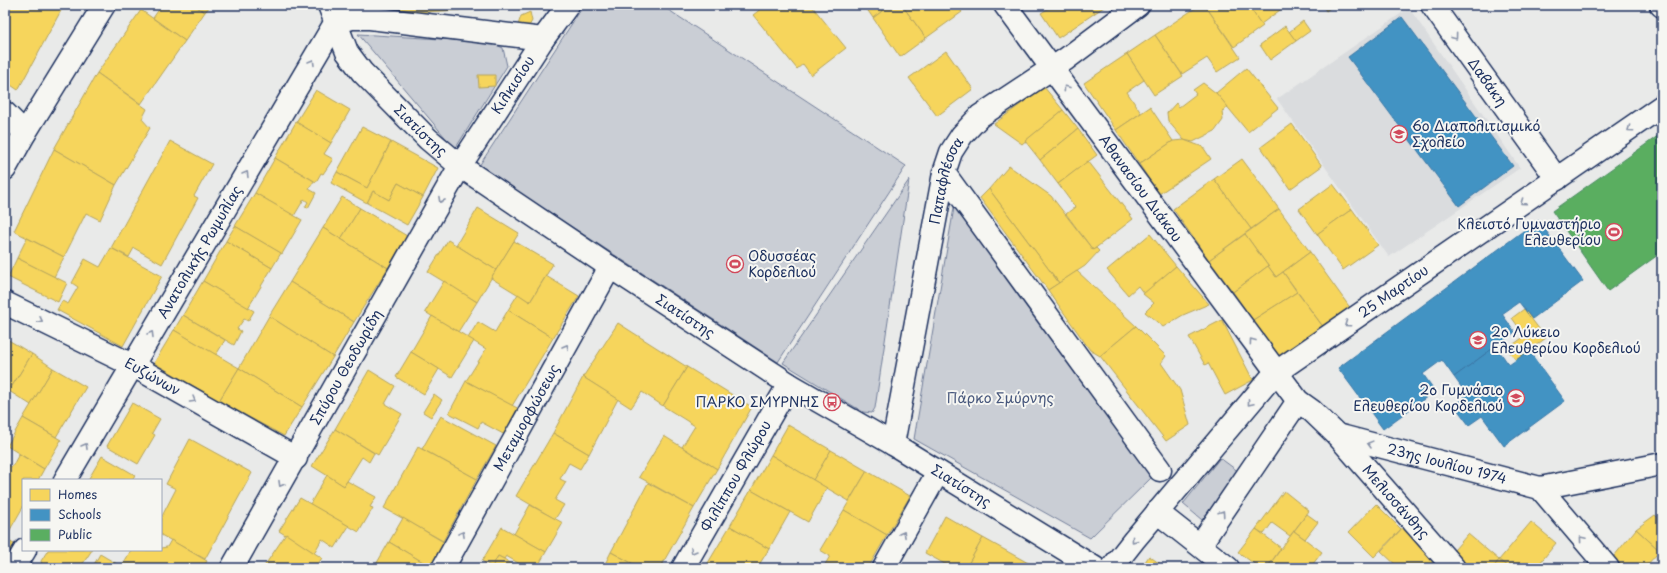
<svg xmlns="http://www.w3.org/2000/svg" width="1667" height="573" viewBox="0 0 1667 573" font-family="'Playpen Sans',sans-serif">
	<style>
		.built { fill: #dadcde }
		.green { fill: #caced5; stroke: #727e9a }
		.homes { fill: #f6d55c; stroke: #b4a35d }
		.schools { fill: #4393c3; stroke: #3775a5 }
		.public { fill: #5aae61; stroke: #478860 }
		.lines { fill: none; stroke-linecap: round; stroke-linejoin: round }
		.street-casing { stroke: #1b2f5e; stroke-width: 25 }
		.secondary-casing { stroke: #1b2f5e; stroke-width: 25 }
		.street { stroke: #f6f6f2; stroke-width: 22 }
		.secondary { stroke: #f6f6f2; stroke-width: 22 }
		.oneway { stroke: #8892a8 }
		.labels { text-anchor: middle; stroke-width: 4; stroke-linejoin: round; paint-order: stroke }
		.street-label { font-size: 14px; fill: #1b2f5e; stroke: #f6f6f2 }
		.poi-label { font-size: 14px; fill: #1b2f5e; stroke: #f6f6f2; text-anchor: start }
		.park-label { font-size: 14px; fill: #47577c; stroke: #f6f6f2 }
	</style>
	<rect width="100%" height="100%" fill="#e9eae9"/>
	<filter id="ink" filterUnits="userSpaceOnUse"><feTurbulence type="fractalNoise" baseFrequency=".025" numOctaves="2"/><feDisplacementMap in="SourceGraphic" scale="8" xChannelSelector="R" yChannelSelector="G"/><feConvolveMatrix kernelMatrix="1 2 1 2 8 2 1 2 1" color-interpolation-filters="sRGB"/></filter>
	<g filter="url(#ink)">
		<path class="built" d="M1409,8L1520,168L1389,257L1277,99Z"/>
		<g class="green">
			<path d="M584,5H661L906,166L778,362L479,166Z"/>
			<path d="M358,34L490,42L503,48L507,66L455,149Z"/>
			<path d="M909,180L875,408L872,413L863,412L783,363Z"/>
			<path d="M955,202L1152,477L1090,538L914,439Z"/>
			<path d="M1220,458L1239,472L1202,520L1183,504Z"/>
		</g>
		<g class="homes">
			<path d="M5,5H64L18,90L5,81Z"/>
			<path d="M162,5H194L205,12L185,41L153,18Z"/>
			<path d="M194,5H211L205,12Z"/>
			<path d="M376,5H462L460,10L385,14Z"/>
			<path d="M766,5H811L846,48L811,75L803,64L797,69L753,15Z"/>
			<path d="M864,5H890L873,18Z"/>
			<path d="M890,5H902L926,38L900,57L873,18Z"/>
			<path d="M902,5H957L962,12L926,38Z"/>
			<path d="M1054,5H1090L1095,13L1058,38L1041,13Z"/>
			<path d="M1090,5H1107L1095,13Z"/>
			<path d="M1200,5H1205L1240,57L1217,72L1207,58L1182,74L1155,35Z"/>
			<path d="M1205,5H1248L1263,26L1234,47Z"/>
			<path d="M1248,5H1287L1261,24Z"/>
			<path d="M1322,5H1334L1326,11Z"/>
			<path d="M141,10L185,41L141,104L97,73Z"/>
			<path d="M530,12L532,21L526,31L518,25L521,16Z"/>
			<path d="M1303,21L1310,31L1296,41L1289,32Z"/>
			<path d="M1285,26L1296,41L1270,60L1260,45Z"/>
			<path d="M1155,35L1183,76L1154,95L1127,54Z"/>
			<path d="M946,51L973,89L937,116L909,78Z"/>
			<path d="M1127,54L1144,80L1127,92L1141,113L1116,130L1084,83Z"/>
			<path d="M1246,68L1278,108L1248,132L1216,93Z"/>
			<path d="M97,73L147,109L142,119L150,128L116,185L54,149Z"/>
			<path d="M478,75H495V86L479,87Z"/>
			<path d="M1203,83L1216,93L1228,107L1222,112L1223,120L1215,131L1193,142L1184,140L1168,121L1167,113L1176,103L1179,107L1196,94L1193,90Z"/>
			<path d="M1044,87L1063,110L1022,144L994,124Z"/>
			<path d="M316,90L350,110L331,143L296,122Z"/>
			<path d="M1150,107L1173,141L1139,164L1116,130Z"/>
			<path d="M1063,110L1078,129L1040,160L1025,141Z"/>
			<path d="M296,122L331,143L324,154L333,159L323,174L321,173L316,182L275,158Z"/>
			<path d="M1292,124L1322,166L1290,189L1261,147Z"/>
			<path d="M362,127L391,142L367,188L337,172Z"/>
			<path d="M1078,129L1097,155L1058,184L1040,160Z"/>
			<path d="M1184,140L1203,147L1211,159L1159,194L1139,164L1173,141Z"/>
			<path d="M170,141L212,164L194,196L198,198L162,264L134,248L129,257L111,248Z"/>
			<path d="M391,142L438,168L423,197L398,183L389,200L373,191L367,203L331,183L337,172L367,188Z"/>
			<path d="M54,149L116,185L100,220L86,213L64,257L14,231Z"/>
			<path d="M275,158L314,181L309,189L316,193L308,208L305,207L308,202L304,199L294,216L255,193Z"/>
			<path d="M1242,159L1279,209L1251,229L1214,179Z"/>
			<path d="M1088,161L1133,219L1093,250L1066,214L1075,207L1058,184Z"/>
			<path d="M1009,166L1051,196L1093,250L1096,248L1099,251L1085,266L1059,283L989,189Z"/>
			<path d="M1214,179L1251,229L1209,260L1173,209Z"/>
			<path d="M398,183L423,197L407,225L367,203L373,191L389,200Z"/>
			<path d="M1333,184L1352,209L1317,234L1299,209Z"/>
			<path d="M989,189L1059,283L1048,290L980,198Z"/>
			<path d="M255,193L302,220L282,254L235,226Z"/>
			<path d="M342,197L360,208L341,239L323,228Z"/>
			<path d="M360,208L407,236L388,268L341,239Z"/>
			<path d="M478,208L519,233L496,270L456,245Z"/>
			<path d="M1279,209L1310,252L1276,277L1245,234Z"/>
			<path d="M1352,209L1378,245L1343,270L1317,234Z"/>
			<path d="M235,226L281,253L272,268L226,241Z"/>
			<path d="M323,228L388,268L354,322L290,282Z"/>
			<path d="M1150,234L1176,266L1144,294L1138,286L1128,295L1107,270Z"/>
			<path d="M1245,234L1268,266L1233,292L1209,260Z"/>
			<path d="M27,238L64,257L54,277L17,258Z"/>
			<path d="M448,240L496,270L477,302L428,272Z"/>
			<path d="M226,241L272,268L248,308L203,281Z"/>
			<path d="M514,241L553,264L530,302L491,278Z"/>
			<path d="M111,248L162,276L123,346L57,310L62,301L68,304L78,287L72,283L85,259L100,267Z"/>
			<path d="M1310,252L1351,309L1324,328L1283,272Z"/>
			<path d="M17,258L67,283L58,302L8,277Z"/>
			<path d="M1176,266L1209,304L1183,315L1163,327L1145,312L1154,303L1143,294Z"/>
			<path d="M1268,266L1276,277L1283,272L1297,292L1253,320L1233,292Z"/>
			<path d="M1077,271L1136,326L1100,356L1090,350L1048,290Z"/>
			<path d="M546,276L579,296L553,338L508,310L518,294L530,302Z"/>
			<path d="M203,281L254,311L248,321L244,319L237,329L241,331L234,345L183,315Z"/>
			<path d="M444,281L477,302L458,332L425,312Z"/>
			<path d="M290,282L354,322L333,357L269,316Z"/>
			<path d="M1297,292L1324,328L1281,359L1253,320Z"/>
			<path d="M1524,309L1546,338L1516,360L1507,349L1525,336L1512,318Z"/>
			<path d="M508,310L553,338L512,406L466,381L486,349L468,338L478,322L495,332Z"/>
			<path d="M183,315L225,340L216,355L174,330Z"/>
			<path d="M269,316L333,357L302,407L239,368Z"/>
			<path d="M432,316L474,341L452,377L411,352Z"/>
			<path d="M1222,320L1253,380L1225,395L1208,363L1205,365L1189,337Z"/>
			<path d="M618,323L687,367L663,406L642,392L631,408L583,377Z"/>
			<path d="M1136,326L1166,356L1161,363L1180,390L1190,425L1166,441L1100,356Z"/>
			<path d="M174,330L239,368L219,401L154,363Z"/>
			<path d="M5,338L32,354L9,391L5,389Z"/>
			<path d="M411,352L439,369L424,394L396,377Z"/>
			<path d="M32,354L53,368L31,405L9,391Z"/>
			<path d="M687,367L752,407L717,469L682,447L695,426L663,406Z"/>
			<path d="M53,368L86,387L56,437L23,418Z"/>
			<path d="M239,368L302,407L284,436L219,401Z"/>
			<path d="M369,370L395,386L385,404L402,414L378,455L335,429Z"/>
			<path d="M583,377L618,399L589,454L553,433Z"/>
			<path d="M466,381L521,410L507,436L481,422L478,428L449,413Z"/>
			<path d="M5,389L9,391L5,398Z"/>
			<path d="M434,394L442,400L431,417L423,412Z"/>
			<path d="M132,403L160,419L152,433L155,435L138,464L107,446Z"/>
			<path d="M441,416L496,446L477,479L422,449Z"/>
			<path d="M23,418L61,440L44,469L7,446Z"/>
			<path d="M788,425L831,450L813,480L771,455Z"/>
			<path d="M335,429L374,453L369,462L362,457L344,486L312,466Z"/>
			<path d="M553,433L589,454L580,469L569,463L560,479L566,482L555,500L564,505L555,519L516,496Z"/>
			<path d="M664,436L717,469L694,508L639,477Z"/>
			<path d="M190,439L252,473L205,559L161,535V518L176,489L166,484Z"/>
			<path d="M418,447L477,479L443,541L384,508Z"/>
			<path d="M831,450L867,471L849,501L813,480Z"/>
			<path d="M19,454L44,469L38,480H23V507L11,528L5,524V463L12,467Z"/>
			<path d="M771,455L827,488L808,522L751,490Z"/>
			<path d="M102,456L135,475L132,480H88Z"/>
			<path d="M867,471L910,496L887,535L844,510Z"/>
			<path d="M327,475L344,486L347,481L376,497L370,507L373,508L359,532L310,504Z"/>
			<path d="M648,483L694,508L660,568H641L611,552Z"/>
			<path d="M751,490L790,512L769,549L730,526Z"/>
			<path d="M1284,491L1309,511L1290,536L1272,523L1264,534L1256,529Z"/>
			<path d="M300,498L349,526L335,548L322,539L314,553L279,531Z"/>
			<path d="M1376,504L1401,529L1374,557L1349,532Z"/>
			<path d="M530,505L563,523L546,552L514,534Z"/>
			<path d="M844,510L887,535L868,568H823L830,556L820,550Z"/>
			<path d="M1307,514L1318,522L1305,539L1294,531Z"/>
			<path d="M1655,515L1662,521V549L1660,551L1636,529Z"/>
			<path d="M945,516L983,538L966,568H952L925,553Z"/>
			<path d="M403,518L447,544L433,568L389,542Z"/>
			<path d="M1531,522L1556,543L1536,568H1509L1499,560Z"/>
			<path d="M1407,523L1440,554L1427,568H1399L1381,551Z"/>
			<path d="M5,524L11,528L5,539Z"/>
			<path d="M730,526L769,549L757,568H705Z"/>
			<path d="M502,527L546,552L537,568H527L506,556L504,559L498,556L492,567L482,561Z"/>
			<path d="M1256,529L1281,548L1267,568H1260L1238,552Z"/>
			<path d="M1636,529L1660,551L1644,568H1617L1610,561Z"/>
			<path d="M1294,531L1322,552L1310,568H1267Z"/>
			<path d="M286,534L322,558L315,568H263Z"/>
			<path d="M1468,534L1499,560L1493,568H1461L1448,557Z"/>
			<path d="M983,538L1030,564L1028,568H966Z"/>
			<path d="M5,539L14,544L5,559Z"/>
			<path d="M171,540L207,561L203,568H121L131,550H161V548L167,547Z"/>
			<path d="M389,542L433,568H374Z"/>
			<path d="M48,550H92L80,568H43L41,561Z"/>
			<path d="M611,552L641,568H603Z"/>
			<path d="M100,554L122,567L121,568H92Z"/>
			<path d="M498,556L504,559L518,568L492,567Z"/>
			<path d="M1149,556L1166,568H1141Z"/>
			<path d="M1499,560L1509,568H1493Z"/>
			<path d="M82,564L89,568H80Z"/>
		</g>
		<g class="schools">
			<path d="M1402,17L1513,166L1459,206L1348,57Z"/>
			<path d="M1538,220L1583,281L1532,319L1519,302L1502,314L1515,332L1454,377L1442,360L1423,374L1435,391L1383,429L1338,368Z"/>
			<path d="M1496,346L1509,365L1529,351L1565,401L1504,446L1482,416L1469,425L1454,405L1467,395L1454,377Z"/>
		</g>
		<path class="public" d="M1662,133V252L1608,291L1552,211Z"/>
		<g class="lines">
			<g class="street-casing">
				<g id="street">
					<path id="s1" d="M1432,5L1557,179"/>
					<path d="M1661,5L1662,6"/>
					<path d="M335,23L352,18H370L543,39"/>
					<path d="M5,113L25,133"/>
					<path d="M944,173L1160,470"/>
					<path id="s2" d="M5,303L132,365L296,458"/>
					<path id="s3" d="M1337,435L1454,568"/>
					<path id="s4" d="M65,480L335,23L354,5"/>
					<path d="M1540,488L1662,464"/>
					<path d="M14,568L25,550"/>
					<path id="s5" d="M232,568L460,166L543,39L568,5"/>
					<path id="s6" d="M443,568L610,267"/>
					<path id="s7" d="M1112,568L1134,540L1275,373L1662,106"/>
				</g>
			</g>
			<g class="secondary-casing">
				<g id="secondary">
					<path id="s8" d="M329,5L347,52L362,72L428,139L460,166L610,267L789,384L893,444L1095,568"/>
					<path id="s9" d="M1005,5L1298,401L1312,411L1337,435L1540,488L1608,568"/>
					<path d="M5,169L25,133L104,5"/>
					<path id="s10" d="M893,444L944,173L951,152L962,135L980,116L1066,59L1138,5"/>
					<path d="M1157,512L1228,568"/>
					<path d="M1200,545L1298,401"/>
					<path id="s11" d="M683,568L789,384"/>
					<path d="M884,568L938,472"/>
				</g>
			</g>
			<use href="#street" class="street"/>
			<use href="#secondary" class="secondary"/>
		</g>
		<defs><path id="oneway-chevron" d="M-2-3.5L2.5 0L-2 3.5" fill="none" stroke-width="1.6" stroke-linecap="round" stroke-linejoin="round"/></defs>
		<g class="oneway">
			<use href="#oneway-chevron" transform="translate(1455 37) rotate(54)"/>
			<use href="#oneway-chevron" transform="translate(312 62) rotate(-59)"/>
			<use href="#oneway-chevron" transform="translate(1066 88) rotate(-126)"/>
			<use href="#oneway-chevron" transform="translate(1630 129) rotate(145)"/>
			<use href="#oneway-chevron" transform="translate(246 174) rotate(-59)"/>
			<use href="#oneway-chevron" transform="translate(441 200) rotate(119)"/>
			<use href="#oneway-chevron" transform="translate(1523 202) rotate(145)"/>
			<use href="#oneway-chevron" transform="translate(40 320) rotate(26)"/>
			<use href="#oneway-chevron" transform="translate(1347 324) rotate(145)"/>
			<use href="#oneway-chevron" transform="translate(151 334) rotate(-59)"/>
			<use href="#oneway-chevron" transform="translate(1252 341) rotate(-126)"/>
			<use href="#oneway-chevron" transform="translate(566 347) rotate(-61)"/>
			<use href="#oneway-chevron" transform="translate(193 400) rotate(30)"/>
			<use href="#oneway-chevron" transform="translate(1250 403) rotate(130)"/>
			<use href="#oneway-chevron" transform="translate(1370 444) rotate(-165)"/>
			<use href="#oneway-chevron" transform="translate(85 446) rotate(-60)"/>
			<use href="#oneway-chevron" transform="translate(281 484) rotate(120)"/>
			<use href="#oneway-chevron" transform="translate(1222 513) rotate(-56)"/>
			<use href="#oneway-chevron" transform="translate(462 534) rotate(-61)"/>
			<use href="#oneway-chevron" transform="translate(903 534) rotate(-61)"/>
			<use href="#oneway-chevron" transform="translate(1582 539) rotate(-130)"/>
			<use href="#oneway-chevron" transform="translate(1134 540) rotate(129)"/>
			<use href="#oneway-chevron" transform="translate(693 551) rotate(120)"/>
		</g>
	</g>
	<defs>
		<g id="school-ring" transform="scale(0.9)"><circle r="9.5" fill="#f6f6f2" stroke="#d1495b" stroke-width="1.5"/><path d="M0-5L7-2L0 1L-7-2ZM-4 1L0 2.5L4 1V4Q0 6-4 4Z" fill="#d1495b"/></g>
		<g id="stadium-ring" transform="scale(0.9)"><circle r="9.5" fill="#f6f6f2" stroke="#d1495b" stroke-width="1.5"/><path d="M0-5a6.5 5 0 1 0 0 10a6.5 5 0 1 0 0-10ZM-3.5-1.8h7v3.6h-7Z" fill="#d1495b"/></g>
		<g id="bus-ring" transform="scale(0.9)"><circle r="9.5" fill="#f6f6f2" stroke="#d1495b" stroke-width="1.5"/><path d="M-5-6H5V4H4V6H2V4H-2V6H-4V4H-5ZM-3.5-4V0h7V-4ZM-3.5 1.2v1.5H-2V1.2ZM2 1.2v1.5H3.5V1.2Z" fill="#d1495b"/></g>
	</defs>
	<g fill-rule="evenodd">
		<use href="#school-ring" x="1399" y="134"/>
		<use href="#stadium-ring" x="1614" y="232"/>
		<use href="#stadium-ring" x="735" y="264"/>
		<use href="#school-ring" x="1478" y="340"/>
		<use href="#school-ring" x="1516" y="398"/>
		<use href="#bus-ring" x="832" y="402"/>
	</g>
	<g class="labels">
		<g class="street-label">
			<text dy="5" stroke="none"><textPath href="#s1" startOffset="95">Δαβάκη</textPath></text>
			<text dy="5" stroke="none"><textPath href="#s5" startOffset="559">Κιλκισίου</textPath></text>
			<text dy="5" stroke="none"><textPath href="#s8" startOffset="158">Σιατίστης</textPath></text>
			<text dy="5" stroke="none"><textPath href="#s10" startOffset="269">Παπαφλέσσα</textPath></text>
			<text dy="5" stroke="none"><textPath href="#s9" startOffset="228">Αθανασίου Διάκου</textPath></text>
			<text dy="5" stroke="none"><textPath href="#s4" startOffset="265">Ανατολικής Ρωμυλίας</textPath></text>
			<text dy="5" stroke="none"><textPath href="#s7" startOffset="398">25 Μαρτίου</textPath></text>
			<text dy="5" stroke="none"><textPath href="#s8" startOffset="482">Σιατίστης</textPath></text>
			<text dy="5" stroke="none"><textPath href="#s5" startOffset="231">Σπύρου Θεοδωρίδη</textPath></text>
			<text dy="5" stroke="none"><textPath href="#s2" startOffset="165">Ευζώνων</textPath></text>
			<text dy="5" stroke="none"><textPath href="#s6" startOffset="172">Μεταμορφώσεως</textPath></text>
			<text dy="5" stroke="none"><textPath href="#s9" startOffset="658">23ης Ιουλίου 1974</textPath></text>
			<text dy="5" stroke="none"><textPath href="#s11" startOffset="106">Φιλίππου Φλώρου</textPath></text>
			<text dy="5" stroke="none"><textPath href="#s8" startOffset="806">Σιατίστης</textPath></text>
			<text dy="5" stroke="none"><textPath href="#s3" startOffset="89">Μελισσάνθης</textPath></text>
		</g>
		<g class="poi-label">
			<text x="1412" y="131">6ο Διαπολιτισμικό<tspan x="1412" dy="16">Σχολείο</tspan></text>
			<text x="1601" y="229" text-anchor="end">Κλειστό Γυμναστήριο<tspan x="1601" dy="16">Ελευθερίου</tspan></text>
			<text x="748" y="261">Οδυσσέας<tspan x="748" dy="16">Κορδελιού</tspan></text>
			<text x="1491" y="337">2ο Λύκειο<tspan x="1491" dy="16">Ελευθερίου Κορδελιού</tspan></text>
			<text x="1503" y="395" text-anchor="end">2ο Γυμνάσιο<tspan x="1503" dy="16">Ελευθερίου Κορδελιού</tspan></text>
			<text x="819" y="407" text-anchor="end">ΠΑΡΚΟ ΣΜΥΡΝΗΣ</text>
		</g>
		<g class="park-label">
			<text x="1000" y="403">Πάρκο Σμύρνης</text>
		</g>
	</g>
	<rect width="1667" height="573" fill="none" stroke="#f6f6f2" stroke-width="20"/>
	<rect x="10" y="10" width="1647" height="553" fill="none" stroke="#1b2f5e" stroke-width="1.5" filter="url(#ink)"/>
	<rect x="22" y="479" width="140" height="72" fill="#f6f6f2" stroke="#9ea6b7"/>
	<rect x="30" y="489" width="20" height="12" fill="#f6d55c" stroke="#9ea6b7"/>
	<text x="58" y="499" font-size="12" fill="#1b2f5e">Homes</text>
	<rect x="30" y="509" width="20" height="12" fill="#4393c3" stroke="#9ea6b7"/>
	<text x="58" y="519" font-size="12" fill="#1b2f5e">Schools</text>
	<rect x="30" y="529" width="20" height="12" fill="#5aae61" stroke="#9ea6b7"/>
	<text x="58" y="539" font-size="12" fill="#1b2f5e">Public</text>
</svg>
